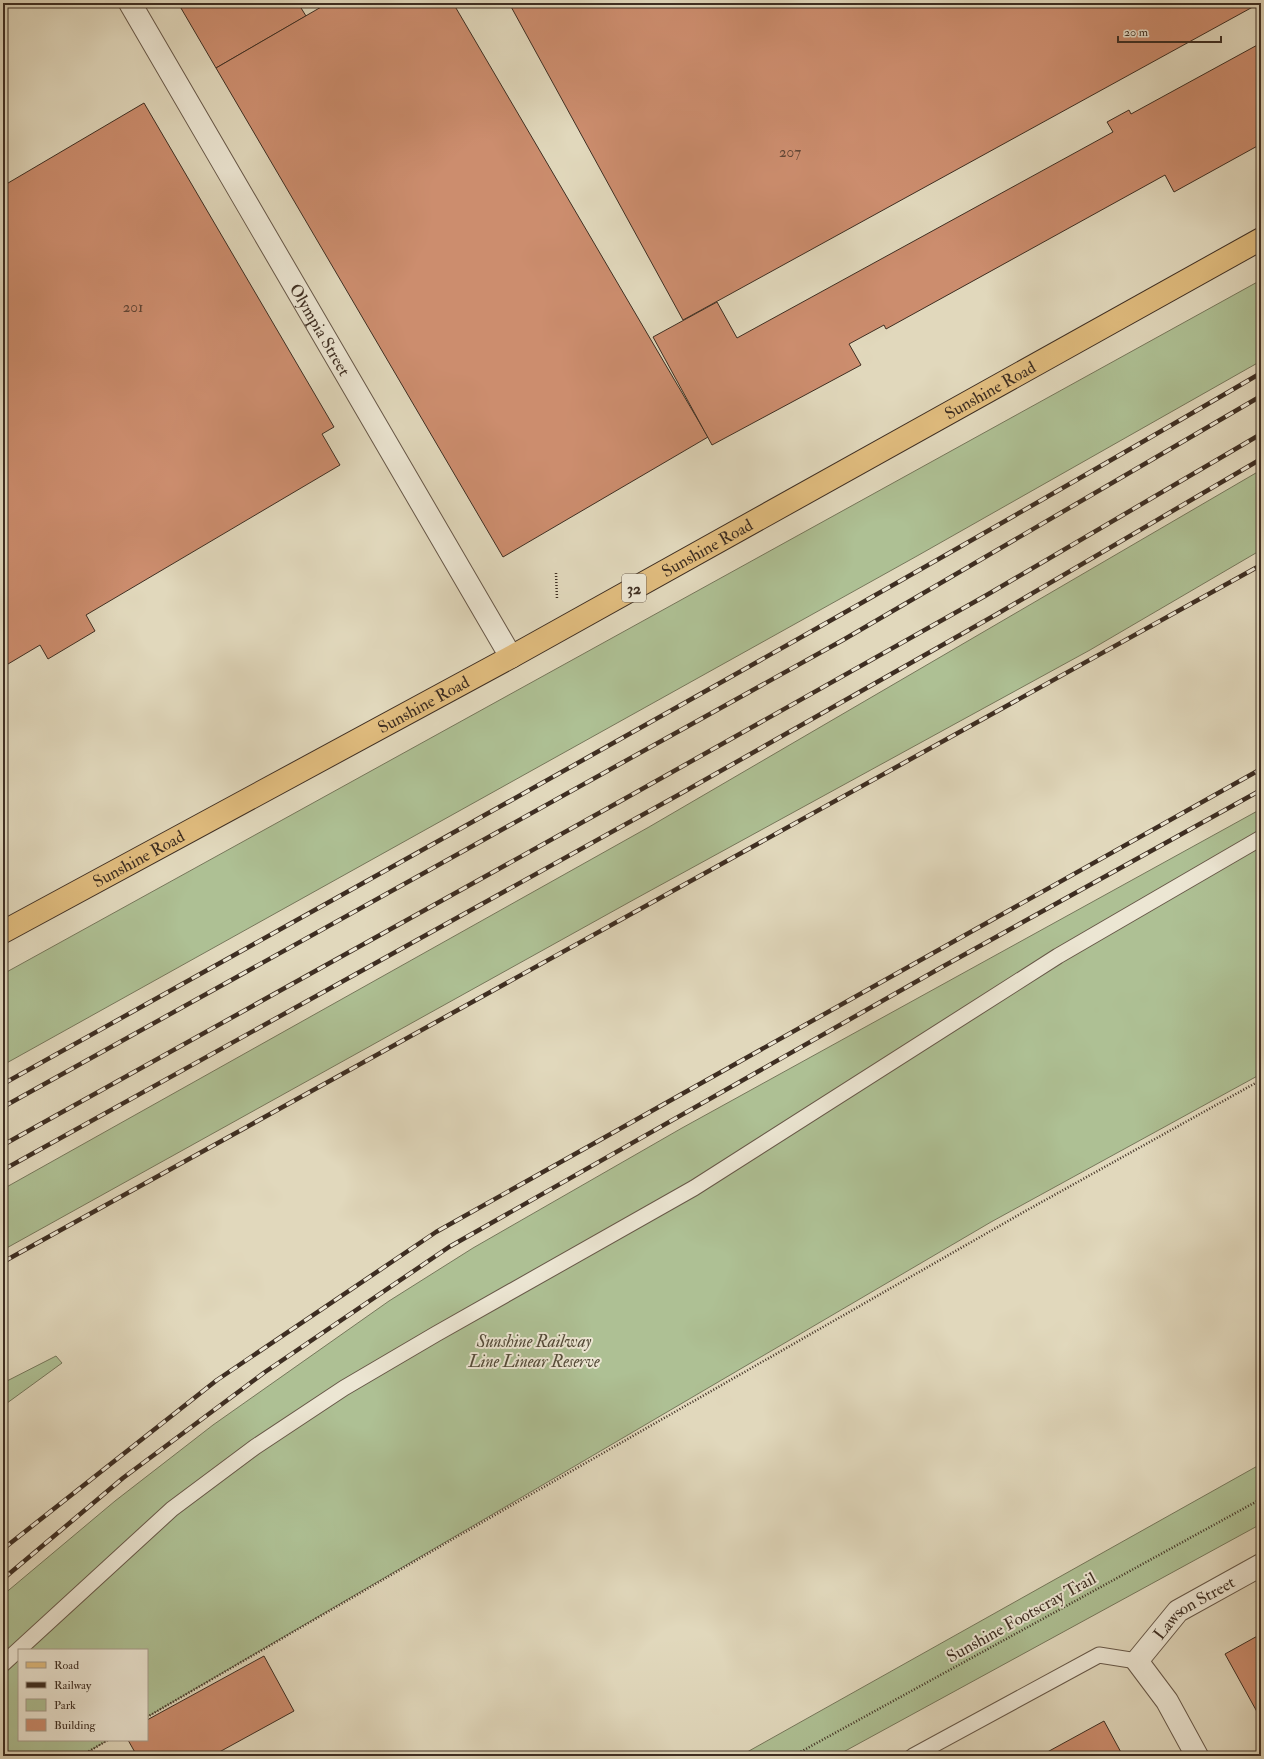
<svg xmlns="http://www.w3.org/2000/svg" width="1264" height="1759" viewBox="0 0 1264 1759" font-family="'IM FELL Double Pica',serif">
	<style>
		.green { fill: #aec094; stroke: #76775b }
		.building { fill: #cc8d6e; stroke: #3e2e22 }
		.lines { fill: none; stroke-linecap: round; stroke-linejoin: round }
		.service-casing { stroke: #675848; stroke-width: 17 }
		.minor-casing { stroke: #675848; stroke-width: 24 }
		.primary-casing { stroke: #3e2e22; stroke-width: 24 }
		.path { stroke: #3e2e22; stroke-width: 2.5; stroke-dasharray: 1 2; stroke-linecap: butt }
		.service { stroke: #ece6d3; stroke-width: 15 }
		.minor { stroke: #ece6d3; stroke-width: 22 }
		.primary { stroke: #e0bc7e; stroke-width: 22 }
		.rail-casing { stroke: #3e2e22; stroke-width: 4.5 }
		.rail { stroke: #ece6d3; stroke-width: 3; stroke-dasharray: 9; stroke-linecap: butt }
		.labels { text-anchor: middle; stroke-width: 4; stroke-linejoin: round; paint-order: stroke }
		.number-label { font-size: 15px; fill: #624635 }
		.shield { fill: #ece6d3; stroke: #726557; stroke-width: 1 }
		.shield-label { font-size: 16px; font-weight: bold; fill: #3e2e22 }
		.street-label { font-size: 17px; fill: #3e2e22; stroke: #ece6d3 }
		.park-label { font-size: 17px; font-style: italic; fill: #544b39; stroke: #ece6d3 }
	</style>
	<rect width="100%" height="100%" fill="#e1d8bc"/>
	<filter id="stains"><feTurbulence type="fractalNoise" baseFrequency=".005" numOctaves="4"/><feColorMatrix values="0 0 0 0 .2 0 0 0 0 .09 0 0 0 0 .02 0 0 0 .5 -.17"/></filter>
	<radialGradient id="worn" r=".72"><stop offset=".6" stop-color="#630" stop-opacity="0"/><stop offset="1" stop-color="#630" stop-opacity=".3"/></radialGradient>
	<g class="green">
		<path d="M1261,280V361L917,556L3,1065V974Z"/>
		<path d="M1261,470V550L1090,650L635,899L3,1250V1189L649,827Z"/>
		<path d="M1261,809V1074L991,1222L147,1717V1650H19V1740H108L81,1756H3V1595L115,1501L213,1425L389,1301L473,1248L682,1128Z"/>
		<path d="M56,1356L62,1363L3,1406V1383Z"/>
		<path d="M1261,1464V1524L836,1756H740Z"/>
	</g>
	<g class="building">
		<path d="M178,3H298L306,16L216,68Z"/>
		<path d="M328,3H453L708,437L503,557L216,68Z"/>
		<path d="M509,3H1260L683,320Z"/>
		<path d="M1261,43V144L1174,192L1165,175L886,329L884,325L849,344L861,365L712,445L653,337L717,302L737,338L1113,132L1107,122L1129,110L1131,114Z"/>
		<path d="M144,103L334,427L322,434L340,465L86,615L95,631L48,659L40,645L3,667V186Z"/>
		<path d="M1261,1634V1719L1225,1654Z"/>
		<path d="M264,1656L294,1711L212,1756H137L128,1740H147V1720Z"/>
		<path d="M1104,1721L1123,1756H1040Z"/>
	</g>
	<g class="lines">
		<g class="service-casing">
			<g id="service">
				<path d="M3,1664L172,1509L255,1447L344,1388L436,1334L694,1188L1058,956L1261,838"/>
				<path d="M913,1756L1099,1655L1137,1661"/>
			</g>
		</g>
		<g class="minor-casing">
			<g id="minor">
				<path id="s1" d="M130,3L511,657"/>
				<path id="s2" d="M1197,1756L1167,1701L1137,1661L1178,1611L1261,1565"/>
			</g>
		</g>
		<g class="primary-casing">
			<g id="primary">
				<path id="s3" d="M3,932L511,657L1261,239"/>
			</g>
		</g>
		<g class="path">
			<path d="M556,573L557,599"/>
			<path d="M147,1717L453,1539L1022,1213L1261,1080"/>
			<path d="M81,1756L108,1740"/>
			<path d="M793,1756L1261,1499"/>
		</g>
		<use href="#service" class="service"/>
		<use href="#minor" class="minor"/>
		<use href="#primary" class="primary"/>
		<g class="rail-casing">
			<g id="rail">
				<path d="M3,1084C424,849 845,616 1261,373"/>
				<path d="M3,1107L843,640L1261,396"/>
				<path d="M3,1145L626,798L985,596L1261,434"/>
				<path d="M3,1170L680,794L997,614L1261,459"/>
				<path d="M3,1262L1261,565"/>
				<path d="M3,1549L217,1380L436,1232L1261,769"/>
				<path d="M3,1579L123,1478L265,1372L449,1247L942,967L1261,790"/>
			</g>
		</g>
		<use href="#rail" class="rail"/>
	</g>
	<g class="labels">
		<g class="number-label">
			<text x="790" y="157">207</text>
			<text x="133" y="312">201</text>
		</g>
		<rect class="shield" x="622" y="574" width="24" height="28" rx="3"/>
		<g class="shield-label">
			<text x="634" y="594">32</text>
		</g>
		<g class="street-label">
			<text dy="6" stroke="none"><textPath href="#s1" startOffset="378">Olympia Street</textPath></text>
			<text dy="6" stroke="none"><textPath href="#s3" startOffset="1126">Sunshine Road</textPath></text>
			<text dy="6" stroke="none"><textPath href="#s3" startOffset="802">Sunshine Road</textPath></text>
			<text dy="6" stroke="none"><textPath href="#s3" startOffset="478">Sunshine Road</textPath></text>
			<text dy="6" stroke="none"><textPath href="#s3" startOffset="154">Sunshine Road</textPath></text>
			<text dy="6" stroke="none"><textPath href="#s2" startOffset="192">Lawson Street</textPath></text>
			<text transform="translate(1021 1617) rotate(-29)" y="6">Sunshine Footscray Trail</text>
		</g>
		<g class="park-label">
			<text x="534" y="1347">Sunshine Railway<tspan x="534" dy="20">Line Linear Reserve</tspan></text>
		</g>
	</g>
	<rect width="1264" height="1759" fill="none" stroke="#e1d8bc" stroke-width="16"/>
	<rect x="4" y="4" width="1256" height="1751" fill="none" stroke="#3e2e22" stroke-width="2"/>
	<rect x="8" y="8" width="1248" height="1743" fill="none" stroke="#3e2e22"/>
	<rect x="18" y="1649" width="130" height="92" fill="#ece6d3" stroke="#a69c8c"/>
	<rect x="26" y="1662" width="20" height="6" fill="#e0bc7e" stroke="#a69c8c"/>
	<text x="54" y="1669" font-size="12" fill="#3e2e22">Road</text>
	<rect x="26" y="1682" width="20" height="6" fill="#3e2e22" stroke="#a69c8c"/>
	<text x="54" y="1689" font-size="12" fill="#3e2e22">Railway</text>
	<rect x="26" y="1699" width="20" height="12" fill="#aec094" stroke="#a69c8c"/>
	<text x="54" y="1709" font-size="12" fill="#3e2e22">Park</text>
	<rect x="26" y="1719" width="20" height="12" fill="#cc8d6e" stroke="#a69c8c"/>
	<text x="54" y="1729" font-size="12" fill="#3e2e22">Building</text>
	<path d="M1118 36v6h103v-6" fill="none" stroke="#3e2e22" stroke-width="2"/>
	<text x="1124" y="36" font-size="12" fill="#3e2e22" stroke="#ece6d3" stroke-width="3" paint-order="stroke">20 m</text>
	<rect width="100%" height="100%" filter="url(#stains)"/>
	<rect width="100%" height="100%" fill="url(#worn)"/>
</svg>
